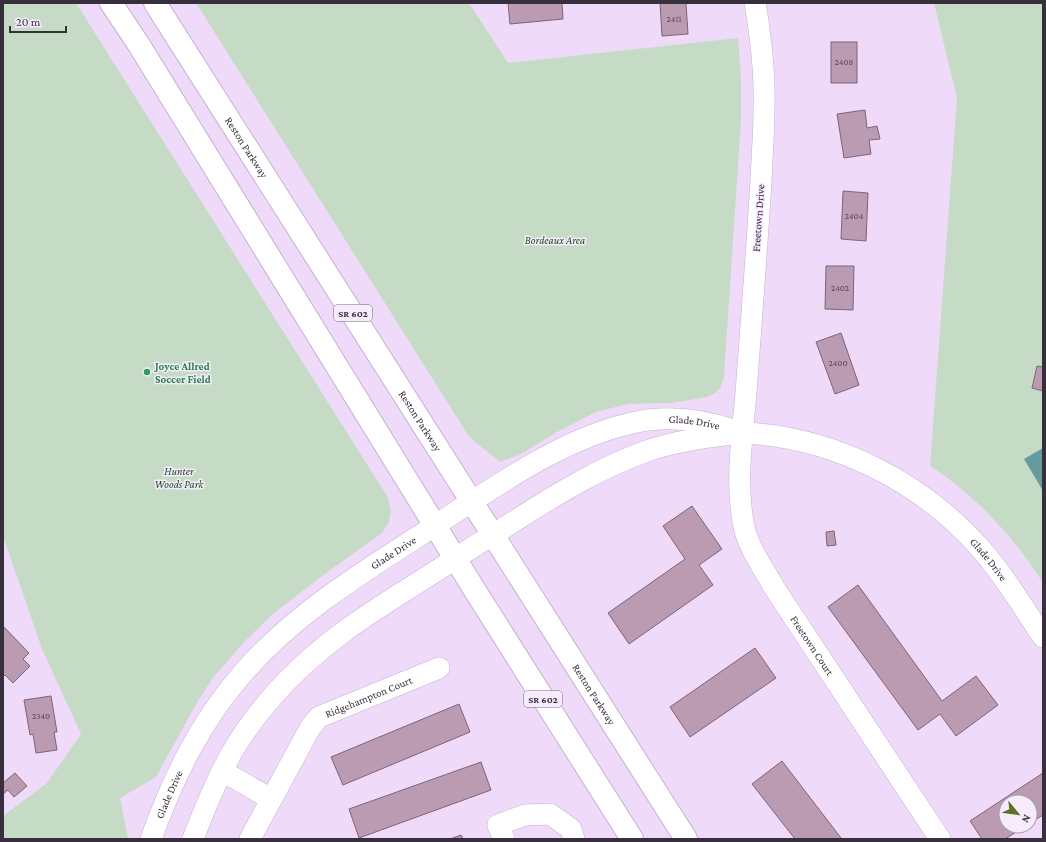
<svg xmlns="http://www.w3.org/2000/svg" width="1046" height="842" viewBox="0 0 1046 842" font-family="'Crimson Pro',serif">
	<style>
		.green { fill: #c6dbc6 }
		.water { fill: #669ca0 }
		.building { fill: #ba9bb1; stroke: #806378 }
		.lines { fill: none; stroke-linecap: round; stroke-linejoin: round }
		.minor-casing { stroke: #c5b1d0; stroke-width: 22 }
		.major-casing { stroke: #c5b1d0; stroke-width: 24 }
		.minor { stroke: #fff; stroke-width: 21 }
		.major { stroke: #fff; stroke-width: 22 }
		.leisure-dot { fill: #2e9e5b; stroke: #f7ebfe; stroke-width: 1.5 }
		.labels { text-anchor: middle; stroke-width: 3; stroke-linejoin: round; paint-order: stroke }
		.number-label { font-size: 9px; fill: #584a58 }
		.shield { fill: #f7ebfe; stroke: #716776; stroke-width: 1 }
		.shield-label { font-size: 10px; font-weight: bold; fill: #372f3b }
		.street-label { font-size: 11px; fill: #372f3b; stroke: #f7ebfe }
		.park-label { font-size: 11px; font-style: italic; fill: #1e4d22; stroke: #f7ebfe }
		.leisure-label { font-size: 11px; font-weight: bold; fill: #27864d; stroke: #f7ebfe; text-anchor: start }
	</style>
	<rect width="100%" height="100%" fill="#efdafa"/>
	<g class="green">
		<path d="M3,3H76L387,496L391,509L389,522L382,533L325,574L274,613L245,641L213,678L199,699L156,777L120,798L128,839H3V816L47,783L81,734L42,649L3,536Z"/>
		<path d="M196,3H469L508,63L738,38L741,79V120L724,376L721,387L715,393L707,397L672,403L628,404L596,412L559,431L519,455L500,462C489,452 478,446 468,435Z"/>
		<path d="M934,3H1043V583C1016,539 974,494 930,466L957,98Z"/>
	</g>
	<path class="water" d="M1043,448V491L1024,459Z"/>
	<g class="building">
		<path d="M508,3H562L563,19L510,24Z"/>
		<path d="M660,3H686L688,34L662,36Z"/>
		<rect x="831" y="42" width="26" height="41"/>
		<path d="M865,110L867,128L877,126L880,139L869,140L871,154L844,158L837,114Z"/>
		<path d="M843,191L868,193L866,241L841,239Z"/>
		<path d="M826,266H854L853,310L825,309Z"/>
		<path d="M841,333L859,385L835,394L816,342Z"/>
		<path d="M1037,366L1043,367V391L1032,388Z"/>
		<path d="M692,506L722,549L699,565L713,585L629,644L608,613L685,559L663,526Z"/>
		<path d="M834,531L836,545L827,546L826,532Z"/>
		<path d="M858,585L942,701L976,676L998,705L956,736L940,714L918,730L828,607Z"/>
		<path d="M3,626L29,653L23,659L30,666L13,683L5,675L3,677Z"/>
		<path d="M755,648L776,678L690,737L670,707Z"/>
		<path d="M51,696L57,732H54L57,750L36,753L33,734L30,735L24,700Z"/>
		<path d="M459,704L470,732L343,785L331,757Z"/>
		<path d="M782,761L841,838L840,839H795L752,784Z"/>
		<path d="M481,762L491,790L359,838L349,809Z"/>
		<path d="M15,773L27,786L14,797L8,790L3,794V783Z"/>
		<path d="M1043,773V815L1030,823V802H1006V826H1026L1005,839H982L970,821Z"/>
		<path d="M461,835L463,839H450Z"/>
	</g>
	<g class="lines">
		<g class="minor-casing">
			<g id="minor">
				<path id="s1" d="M755,3C761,38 765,73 764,108C764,132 762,156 761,181C757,247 752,313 747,379C744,428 734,478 744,527C749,549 764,569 775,589L940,839"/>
				<path d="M222,771L271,799"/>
				<path id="s2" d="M151,839C173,778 200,722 243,673C297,611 368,569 436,525C496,486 561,439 632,423C666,415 700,419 733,430"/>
				<path id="s3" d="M193,839C204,810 216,781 231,754C258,707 298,666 342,633C375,608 412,587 447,564C471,548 496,533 521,517C562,491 602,467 647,451C670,443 693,439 717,436C726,435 735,433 744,433C833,437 921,481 980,548C1004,575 1023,607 1043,637"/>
				<path id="s4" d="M250,839L310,728L319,717L439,668"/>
				<path d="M504,839L498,825L525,815L550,814L571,829L574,839"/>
			</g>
		</g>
		<g class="major-casing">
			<g id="major">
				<path d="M111,3L139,45L474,589L632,839"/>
				<path id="s5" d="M155,3L686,839"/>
			</g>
		</g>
		<use href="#minor" class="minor"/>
		<use href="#major" class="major"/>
	</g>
	<circle class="leisure-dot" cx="147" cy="372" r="4"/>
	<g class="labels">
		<g class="number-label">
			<text x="674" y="22">2411</text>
			<text x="844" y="65">2408</text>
			<text x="854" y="219">2404</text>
			<text x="840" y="291">2402</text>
			<text x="838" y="366">2400</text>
			<text x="41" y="719">2340</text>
		</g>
		<g class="shield">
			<rect x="334" y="305" width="38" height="16" rx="3"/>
			<rect x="524" y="691" width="38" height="16" rx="3"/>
		</g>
		<g class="shield-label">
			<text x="353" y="317">SR 602</text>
			<text x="543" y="703">SR 602</text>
		</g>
		<g class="street-label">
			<text dy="4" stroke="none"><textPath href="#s5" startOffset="171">Reston Parkway</textPath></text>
			<text transform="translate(758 218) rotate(-86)" y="4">Freetown Drive</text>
			<text dy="4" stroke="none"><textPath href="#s5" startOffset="495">Reston Parkway</textPath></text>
			<text dy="4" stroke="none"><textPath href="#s2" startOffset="720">Glade Drive</textPath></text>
			<text dy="4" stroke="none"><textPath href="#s2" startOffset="384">Glade Drive</textPath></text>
			<text dy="4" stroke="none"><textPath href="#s3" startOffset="997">Glade Drive</textPath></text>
			<text dy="4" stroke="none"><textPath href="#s1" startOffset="663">Freetown Court</textPath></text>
			<text dy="4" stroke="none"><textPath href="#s5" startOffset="819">Reston Parkway</textPath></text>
			<text dy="4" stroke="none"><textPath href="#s4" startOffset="194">Ridgehampton Court</textPath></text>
			<text dy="4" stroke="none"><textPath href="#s2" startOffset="48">Glade Drive</textPath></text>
		</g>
		<g class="park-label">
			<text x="555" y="244">Bordeaux Area</text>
			<text x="179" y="475">Hunter<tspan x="179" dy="13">Woods Park</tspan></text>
		</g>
		<g class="leisure-label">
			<text x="155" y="370">Joyce Allred<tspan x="155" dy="13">Soccer Field</tspan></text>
		</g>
	</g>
	<rect width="1046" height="842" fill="none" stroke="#372f3b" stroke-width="8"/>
	<g transform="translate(1018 814) rotate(119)"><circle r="19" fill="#f7ebfe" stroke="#aaa0b0"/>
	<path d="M0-3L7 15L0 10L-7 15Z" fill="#597225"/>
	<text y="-6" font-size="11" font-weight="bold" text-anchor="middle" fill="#372f3b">N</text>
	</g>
	<path d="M10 26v6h56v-6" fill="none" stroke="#372f3b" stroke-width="2"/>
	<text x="16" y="26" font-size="12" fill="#372f3b" stroke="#f7ebfe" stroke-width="3" paint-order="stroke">20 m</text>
</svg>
